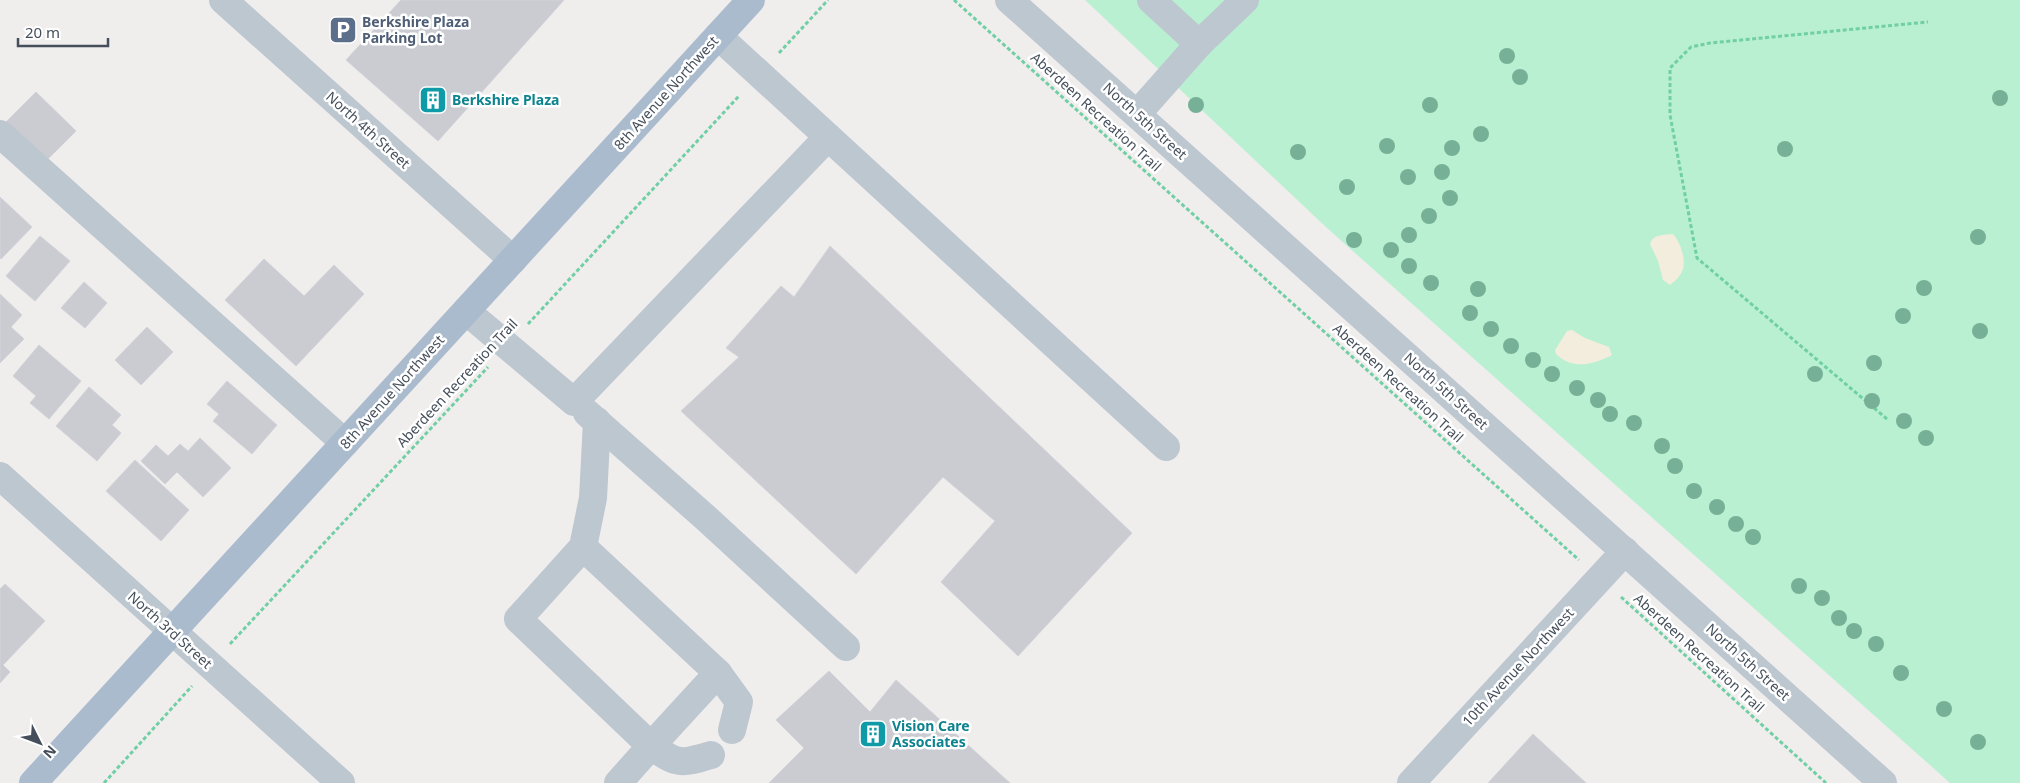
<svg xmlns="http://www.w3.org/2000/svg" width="2020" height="783" viewBox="0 0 2020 783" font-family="'Noto Sans',sans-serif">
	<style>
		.green { fill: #b9f0d1 }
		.sand { fill: #f2eddc }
		.building { fill: #caccd2; stroke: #d1d3d9 }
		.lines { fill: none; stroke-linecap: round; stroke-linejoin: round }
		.path { stroke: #70cfa5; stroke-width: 3; stroke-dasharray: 4 2.5; stroke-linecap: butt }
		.minor { stroke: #bdc7d0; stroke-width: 28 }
		.major { stroke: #abbbce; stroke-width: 28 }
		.tree { fill: #76b096 }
		.labels { text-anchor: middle; stroke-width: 5; stroke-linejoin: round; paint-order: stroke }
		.service-label { font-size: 14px; font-weight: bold; fill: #4e5e75; stroke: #fff; text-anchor: start }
		.street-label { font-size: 14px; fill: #454f5b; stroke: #fff }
		.culture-label { font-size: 14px; font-weight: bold; fill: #0d838f; stroke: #fff; text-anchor: start }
	</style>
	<rect width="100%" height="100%" fill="#f0eded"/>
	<path class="green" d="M1085,0H2020V783H1950L1327,228Z"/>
	<g class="sand">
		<path d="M1673,234C1680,241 1686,259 1683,269C1681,276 1675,281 1670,285L1663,280L1658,261L1650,244C1653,234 1664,235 1673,234Z"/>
		<path d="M1572,330L1585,338L1609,347L1612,355C1593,365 1572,370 1556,354L1555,350L1567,331Z"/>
	</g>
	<g class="building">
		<path d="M401,0H564L438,141L346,60Z"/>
		<path d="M36,92L76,131L43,164L3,125Z"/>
		<path d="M0,197L32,227L1,259L0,258Z"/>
		<path d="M40,236L70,261L35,301L6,276Z"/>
		<path d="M830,246L1132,533L1018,656L941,582L995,521L943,477L856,574L681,411L739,357L726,348L781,286L794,297Z"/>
		<path d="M264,259L304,296L334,265L364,294L296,366L225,300Z"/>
		<path d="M84,282L107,303L85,328L61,308Z"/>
		<path d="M0,294L22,315L11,327L24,339L0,363Z"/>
		<path d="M147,327L173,352L141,385L115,360Z"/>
		<path d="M39,345L81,381L49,419L30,403L36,396L13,376Z"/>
		<path d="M227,381L277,425L252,454L213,421L219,414L207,404Z"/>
		<path d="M89,387L121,415L112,425L121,433L97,461L56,426Z"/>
		<path d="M200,438L231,468L203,497L177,472L165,484L141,461L156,445L168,456L180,444L188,451Z"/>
		<path d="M135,460L189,510L161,541L106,491Z"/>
		<path d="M5,584L45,621L3,665L10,672L0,683V589Z"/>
		<path d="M829,671L870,712L896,680L1010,783H769L804,748L776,720Z"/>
		<path d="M1533,734L1586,783H1488Z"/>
	</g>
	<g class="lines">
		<g class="path">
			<path d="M954,0L1579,560"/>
			<path d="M779,53L828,0"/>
			<path d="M528,324L739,96"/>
			<path d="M1887,419L1697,258L1670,115V68L1691,47L1710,43L1928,22"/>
			<path d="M1621,597L1826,783"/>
			<path d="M230,644L488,367"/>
			<path d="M104,783L192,686"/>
		</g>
		<g class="minor">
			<path d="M223,0L513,260"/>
			<path d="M1009,0L1883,783"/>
			<path d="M1151,0L1199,44"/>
			<path d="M718,36L1166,447"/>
			<path d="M1137,114L1199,44L1245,0"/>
			<path d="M0,134L345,443"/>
			<path d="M466,311L574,402L828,137"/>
			<path d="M587,413L707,519L846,647"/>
			<path d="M0,476L341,783"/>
			<path d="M583,547L718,673L651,746L518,619L583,547L593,498L597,421"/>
			<path d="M718,673L739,702L732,730"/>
			<path d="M618,783L651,746C678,765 681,764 711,755"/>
			<path d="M1411,783L1625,551"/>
		</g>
		<path class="major" d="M33,783L751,0"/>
	</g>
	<g class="tree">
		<circle cx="1507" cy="56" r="8"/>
		<circle cx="1520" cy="77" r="8"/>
		<circle cx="2000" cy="98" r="8"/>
		<circle cx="1196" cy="105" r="8"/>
		<circle cx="1430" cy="105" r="8"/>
		<circle cx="1481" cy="134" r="8"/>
		<circle cx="1387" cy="146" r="8"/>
		<circle cx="1452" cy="148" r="8"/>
		<circle cx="1785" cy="149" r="8"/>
		<circle cx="1298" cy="152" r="8"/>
		<circle cx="1442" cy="172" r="8"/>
		<circle cx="1408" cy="177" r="8"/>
		<circle cx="1347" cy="187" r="8"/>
		<circle cx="1450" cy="198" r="8"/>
		<circle cx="1429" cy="216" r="8"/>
		<circle cx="1409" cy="235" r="8"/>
		<circle cx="1978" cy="237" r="8"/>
		<circle cx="1354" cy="240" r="8"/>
		<circle cx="1391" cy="250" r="8"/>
		<circle cx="1409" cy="266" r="8"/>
		<circle cx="1431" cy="283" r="8"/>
		<circle cx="1924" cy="288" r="8"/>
		<circle cx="1478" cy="289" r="8"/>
		<circle cx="1470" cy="313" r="8"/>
		<circle cx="1903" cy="316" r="8"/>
		<circle cx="1491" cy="329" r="8"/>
		<circle cx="1980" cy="331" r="8"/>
		<circle cx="1511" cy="346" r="8"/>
		<circle cx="1533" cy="360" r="8"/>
		<circle cx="1874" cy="363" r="8"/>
		<circle cx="1552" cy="374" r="8"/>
		<circle cx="1815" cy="374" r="8"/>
		<circle cx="1577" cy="388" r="8"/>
		<circle cx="1598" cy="400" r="8"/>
		<circle cx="1872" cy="401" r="8"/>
		<circle cx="1610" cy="414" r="8"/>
		<circle cx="1904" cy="421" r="8"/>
		<circle cx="1634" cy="423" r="8"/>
		<circle cx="1926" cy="438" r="8"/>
		<circle cx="1662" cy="446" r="8"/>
		<circle cx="1675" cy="466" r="8"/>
		<circle cx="1694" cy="491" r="8"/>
		<circle cx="1717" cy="507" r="8"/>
		<circle cx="1736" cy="524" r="8"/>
		<circle cx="1753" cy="537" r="8"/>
		<circle cx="1799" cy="586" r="8"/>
		<circle cx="1822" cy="598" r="8"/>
		<circle cx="1839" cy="618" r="8"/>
		<circle cx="1854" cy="631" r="8"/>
		<circle cx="1876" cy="644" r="8"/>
		<circle cx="1901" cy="673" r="8"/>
		<circle cx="1944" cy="709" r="8"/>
		<circle cx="1978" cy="742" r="8"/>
	</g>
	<defs>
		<g id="parking-square" transform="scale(1.4375)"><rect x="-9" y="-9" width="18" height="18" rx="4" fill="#5c6f8a" stroke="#fff"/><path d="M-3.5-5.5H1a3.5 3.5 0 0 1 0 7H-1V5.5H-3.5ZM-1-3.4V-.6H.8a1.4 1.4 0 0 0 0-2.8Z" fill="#fff"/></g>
		<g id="building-square" transform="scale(1.4375)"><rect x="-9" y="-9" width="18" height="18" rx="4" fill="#0f9aa8" stroke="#fff"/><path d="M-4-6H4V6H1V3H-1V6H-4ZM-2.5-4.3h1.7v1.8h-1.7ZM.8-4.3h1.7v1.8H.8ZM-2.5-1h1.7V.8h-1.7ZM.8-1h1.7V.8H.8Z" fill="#fff"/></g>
	</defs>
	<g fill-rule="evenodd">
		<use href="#parking-square" x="343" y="30"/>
		<use href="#building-square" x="433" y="100"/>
		<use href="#building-square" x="873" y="734"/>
	</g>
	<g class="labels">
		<g class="service-label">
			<text x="362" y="27">Berkshire Plaza<tspan x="362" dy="16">Parking Lot</tspan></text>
		</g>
		<g class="street-label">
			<text transform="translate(666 93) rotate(-48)" y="5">8th Avenue Northwest</text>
			<text transform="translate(1096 112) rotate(42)" y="5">Aberdeen Recreation Trail</text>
			<text transform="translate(1145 121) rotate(42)" y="5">North 5th Street</text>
			<text transform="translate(368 130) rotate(42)" y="5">North 4th Street</text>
			<text transform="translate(457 383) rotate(-47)" y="5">Aberdeen Recreation Trail</text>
			<text transform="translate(1398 383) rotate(42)" y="5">Aberdeen Recreation Trail</text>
			<text transform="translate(1446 391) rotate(42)" y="5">North 5th Street</text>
			<text transform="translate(392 392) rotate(-48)" y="5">8th Avenue Northwest</text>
			<text transform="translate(170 630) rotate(42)" y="5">North 3rd Street</text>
			<text transform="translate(1699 653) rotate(42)" y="5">Aberdeen Recreation Trail</text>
			<text transform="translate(1748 662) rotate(42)" y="5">North 5th Street</text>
			<text transform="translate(1518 667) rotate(-47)" y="5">10th Avenue Northwest</text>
		</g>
		<g class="culture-label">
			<text x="452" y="105">Berkshire Plaza</text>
			<text x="892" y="731">Vision Care<tspan x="892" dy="16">Associates</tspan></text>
		</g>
	</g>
	<g transform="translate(40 743) rotate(132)" stroke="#ffffff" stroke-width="4" paint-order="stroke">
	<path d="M0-4L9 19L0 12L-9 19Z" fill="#454f5b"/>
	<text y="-8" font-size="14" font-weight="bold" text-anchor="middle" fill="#454f5b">N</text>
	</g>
	<path d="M18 38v8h90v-8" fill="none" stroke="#454f5b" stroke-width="2.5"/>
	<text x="25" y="38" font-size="15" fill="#454f5b" stroke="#ffffff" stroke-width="4" paint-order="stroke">20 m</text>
</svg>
